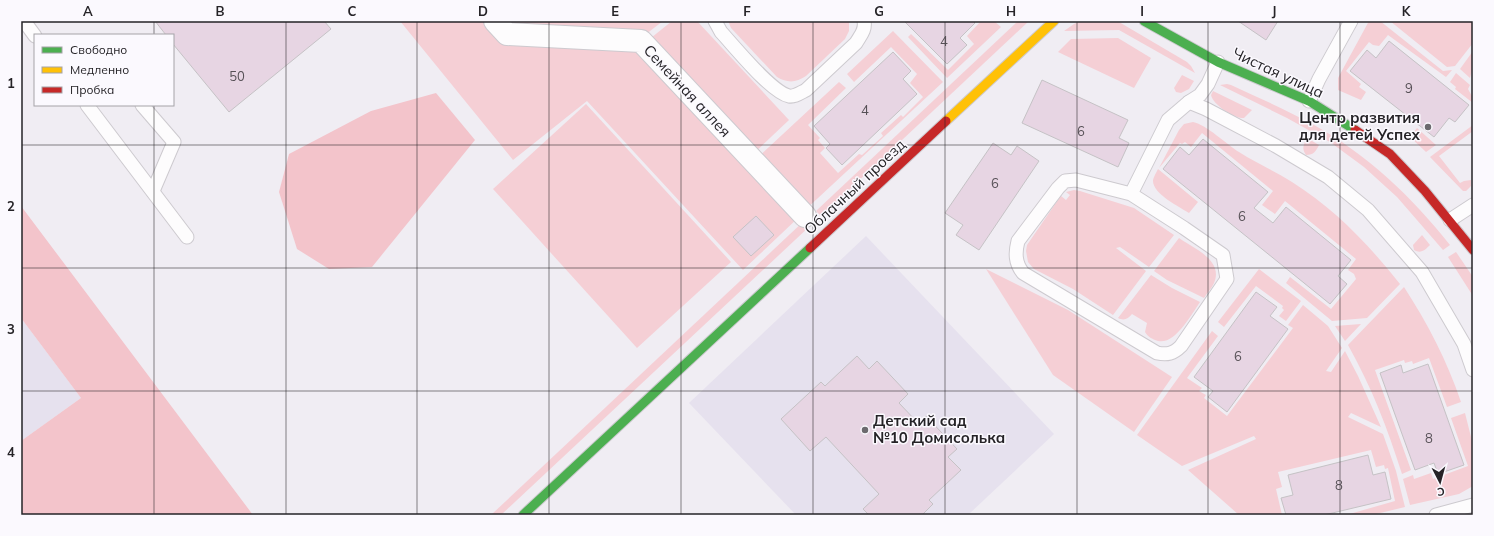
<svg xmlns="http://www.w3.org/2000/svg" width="1494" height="536" viewBox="0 0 1494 536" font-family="Mulish,sans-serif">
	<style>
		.built { fill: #e6e1ee }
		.green { fill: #f5cfd5 }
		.forest { fill: #f3c4cb }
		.building { fill: #e7d5e3; stroke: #c5c2c5 }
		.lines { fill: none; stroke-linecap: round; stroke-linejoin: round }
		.lane-casing { stroke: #cdcacf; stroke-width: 15 }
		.street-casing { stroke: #cdcacf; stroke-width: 24 }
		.fast-casing { stroke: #cdcacf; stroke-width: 11 }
		.slow-casing { stroke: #cdcacf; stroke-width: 11 }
		.jam-casing { stroke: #cdcacf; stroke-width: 11 }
		.lane { stroke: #fdfcfd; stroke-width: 13 }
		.street { stroke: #fdfcfd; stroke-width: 22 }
		.fast { stroke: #4caf50; stroke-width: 9 }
		.slow { stroke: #ffc107; stroke-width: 9 }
		.jam { stroke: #c62828; stroke-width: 9 }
		.grid { fill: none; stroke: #252327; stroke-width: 1; stroke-opacity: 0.55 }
		.poi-dot { fill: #6c6a6e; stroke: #fbf9fe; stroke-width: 1.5 }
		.labels { text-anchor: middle; stroke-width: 3; stroke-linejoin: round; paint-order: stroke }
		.number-label { font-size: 13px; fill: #565056 }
		.street-label { font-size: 15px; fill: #252327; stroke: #fbf9fe }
		.poi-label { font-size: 15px; font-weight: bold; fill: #252327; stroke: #fbf9fe; text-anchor: end }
		.neatline { fill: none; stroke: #252327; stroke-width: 1.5 }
		.grid-label { font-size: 13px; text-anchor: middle; font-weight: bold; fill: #252327 }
	</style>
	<rect width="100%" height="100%" fill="#f0edf3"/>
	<g class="built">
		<path d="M866,236L1054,434L968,515H796L689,403Z"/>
		<path d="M21,318L81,398L21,441Z"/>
	</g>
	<g class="green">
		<path d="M400,21H489L639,44L799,217L743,270L587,101L513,160Z"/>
		<path d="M499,21H663L641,38L510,32Z"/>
		<path d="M672,21H697L789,120L751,156L646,42Z"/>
		<path d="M728,21H849V31L845,39L806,76C796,83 787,83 777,77L731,28Z"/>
		<path d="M981,21H994L1001,27L947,78L908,37L911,34L948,70L974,44L967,36Z"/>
		<path d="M1018,21H1029L821,216L816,211Z"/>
		<path d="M1081,21H1116L1119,22L1187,62L1191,66L1195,73L1119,30L1064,31L1074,24Z"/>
		<path d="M1369,21H1380L1443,71L1452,70L1446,77L1388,35L1379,46L1373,45L1369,42L1346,71L1361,84L1359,87L1366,92L1361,100L1338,90V78Z"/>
		<path d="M1390,21H1473V43L1455,66L1447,67Z"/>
		<path d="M893,31L943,82L804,211L755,160L839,82L846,88L808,125L820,138L818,140L825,148L820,153L838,173L859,154L862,155L883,136L881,133L901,115L903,117L923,97L910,83L917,74L891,47L854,82L847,74Z"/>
		<path d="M1118,38L1151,58L1134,88L1058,52L1071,39Z"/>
		<path d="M1473,51V67L1470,78L1460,69Z"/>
		<path d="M1456,73L1470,85L1468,89L1473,98V103L1455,89L1456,87L1450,82Z"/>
		<path d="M1182,75L1194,81L1189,89L1181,93L1176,92L1174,88Z"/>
		<path d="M1227,84L1231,85C1259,98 1287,110 1314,125C1368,155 1412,197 1450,245L1443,250L1397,197L1364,167L1330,142L1287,118L1220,85Z"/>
		<path d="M1213,91L1252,110L1244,118C1235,119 1213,105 1211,95Z"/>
		<path d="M586,104L731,262L637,348L493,189Z"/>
		<path d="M1193,122C1207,125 1226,144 1239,152C1256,163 1275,171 1292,182C1335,209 1369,245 1400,284L1367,318L1332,321L1286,283L1290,277L1331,309L1356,279L1354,274L1348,270L1356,259L1285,201L1275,214L1262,205L1273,191L1202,133L1191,147L1185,142L1182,144L1180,143L1159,168L1179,130L1184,124Z"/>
		<path d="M1473,125V131L1439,156L1460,183L1464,181L1471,180V186L1466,191H1463L1430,157Z"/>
		<path d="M1417,128L1436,145L1426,152L1410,137Z"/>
		<path d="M1307,138L1319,145C1316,151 1314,155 1306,155C1301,148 1304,144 1307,138Z"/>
		<path d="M1158,169L1198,202L1189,213C1180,207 1153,194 1153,181C1153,178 1156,173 1158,169Z"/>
		<path d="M1074,190L1080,191L1134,208L1174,235L1149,267L1120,247L1116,248L1146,271L1113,315L1073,289L1034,269L1028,262L1026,251L1027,245L1058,200L1061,196L1066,200L1070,195L1066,192Z"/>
		<path d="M805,220L810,226L501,515H491Z"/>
		<path d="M1422,235L1430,245C1425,250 1421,254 1414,250L1413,245Z"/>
		<path d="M1179,238C1193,248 1224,260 1214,283C1212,288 1207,293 1204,298L1167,280L1154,271Z"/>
		<path d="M1456,252L1473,277V296L1448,257Z"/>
		<path d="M986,269L1068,310L1172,377L1134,432L1053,375Z"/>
		<path d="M1259,269L1301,301L1286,321L1279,316L1284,310L1282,308L1283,306L1256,286L1224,327L1218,322Z"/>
		<path d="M1151,275L1172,288L1200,302C1191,315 1175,345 1158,341C1152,339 1148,337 1145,332L1147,323L1132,314C1128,319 1124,321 1118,318Z"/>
		<path d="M1404,287C1428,324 1447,361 1461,402L1447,407L1429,358L1413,364L1412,361L1405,363L1404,360L1375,370L1411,470L1402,474C1387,427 1372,388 1348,345Z"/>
		<path d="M1303,305L1328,326L1342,348L1326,371L1331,372L1345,351L1358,376L1381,427L1351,413L1348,417L1383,434L1396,471L1405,507L1372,515H1346L1395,501L1388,468L1385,469L1384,465L1376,467L1371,450L1278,472L1282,487L1276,489L1282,515H1239L1188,470L1256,439L1254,436L1182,466L1137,435L1212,331L1218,336L1187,378L1202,388L1199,391L1206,395L1204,398L1227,416L1293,328L1288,325Z"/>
		<path d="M1361,324L1345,341L1335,326Z"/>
		<path d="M1465,413L1473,445V486L1459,494L1410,505L1403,479L1413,475L1414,479L1431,473L1433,479L1468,466L1451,418Z"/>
	</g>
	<g class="forest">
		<path d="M436,93L475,140L372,267L329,269L297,249L279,192L289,154L371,111Z"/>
		<path d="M21,206L253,515H21V441L81,398L21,318Z"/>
	</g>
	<g class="building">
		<path d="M155,21H324L331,29L229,112L173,44V35H166Z"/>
		<path d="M904,21H973L975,23L960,38L967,45L947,64Z"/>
		<path d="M1238,21H1278L1266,40Z"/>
		<path d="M1389,41L1469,105L1455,122L1449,118L1434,137L1350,71L1367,50L1376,58Z"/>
		<path d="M893,52L911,71L903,79L917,94L842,165L826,148L830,144L814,126Z"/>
		<path d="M1042,80L1128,120L1119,138L1129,143L1118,167L1022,123Z"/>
		<path d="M1203,139L1268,192L1254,208L1273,223L1286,207L1351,260L1338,276L1347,284L1330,304L1163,169L1180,147L1189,155Z"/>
		<path d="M993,143L1011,155L1017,146L1039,161L979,250L956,235L963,225L945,213Z"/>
		<path d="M756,216L774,235L751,256L733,237Z"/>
		<path d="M1256,292L1277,307L1270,316L1288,329L1227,412L1208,397L1213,391L1194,377Z"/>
		<path d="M857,356L869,369L877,361L908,394L899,403L918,423L926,416L957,449L948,457L961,470L929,500L933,504L922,515H869L863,509L879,494L826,437L810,451L781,419L821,382L825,386Z"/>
		<path d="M1428,364L1464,465L1438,474L1434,463L1415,470L1380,373L1401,365L1403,373Z"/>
		<path d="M1368,455L1373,475L1385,472L1391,499L1324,515H1286L1281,498L1293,495L1288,475Z"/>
	</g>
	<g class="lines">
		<g class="lane-casing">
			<g id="lane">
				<path d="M24,21L35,36"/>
				<path d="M715,21L721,32C735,47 771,92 789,96C795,97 800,93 806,90L856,43C860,36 866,30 864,21"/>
				<path d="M1309,101L1319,79L1351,21"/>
				<path d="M1189,102L1206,109L1276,146L1328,177L1368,210L1422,272L1464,344L1473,370"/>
				<path d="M87,105L187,237"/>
				<path d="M142,105L174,142L153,191"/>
				<path d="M1131,194L1184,228L1223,255L1227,279L1181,346C1173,354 1167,355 1157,353L1023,273C1015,263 1015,253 1018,241L1058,188L1065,181L1076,180L1131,194L1168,120L1189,102L1200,95L1208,84L1218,62"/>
				<path d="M1450,220L1473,205"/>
				<path d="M1436,515L1473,505"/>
			</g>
		</g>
		<g class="street-casing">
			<path id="street" d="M495,21L507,34L641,41L805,216"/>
		</g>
		<g class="fast-casing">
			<g id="fast">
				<path d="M1144,21L1218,62L1309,101L1355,130"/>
				<path d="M523,515L810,248"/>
			</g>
		</g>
		<g class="slow-casing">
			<path id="slow" d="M946,121L1054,21"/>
		</g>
		<g class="jam-casing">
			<g id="jam">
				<path d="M1355,130L1390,154L1425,191L1473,250"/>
				<path d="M810,248L946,121"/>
			</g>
		</g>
		<use href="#lane" class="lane"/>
		<use href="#street" class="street"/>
		<use href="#fast" class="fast"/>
		<use href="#slow" class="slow"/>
		<use href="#jam" class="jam"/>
	</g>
	<path class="grid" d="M154,21V35M286,21V515M417,21V515M549,21V515M681,21V515M813,21V515M945,21V515M1077,21V515M1208,21V515M1340,21V515M154,105V515M21,145H1473M21,268H1473M21,391H1473"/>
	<g class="poi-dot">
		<circle cx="1428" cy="127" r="4"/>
		<circle cx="865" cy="430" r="4"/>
	</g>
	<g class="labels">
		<g class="number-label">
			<text x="944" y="46">4</text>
			<text x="237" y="81">50</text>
			<text x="1409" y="93">9</text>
			<text x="865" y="115">4</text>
			<text x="1081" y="136">6</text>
			<text x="995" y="188">6</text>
			<text x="1242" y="221">6</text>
			<text x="1238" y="361">6</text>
			<text x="1429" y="443">8</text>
			<text x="1339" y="490">8</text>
		</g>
		<g class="street-label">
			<text transform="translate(1278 73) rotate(25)" y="5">Чистая улица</text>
			<text transform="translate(687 91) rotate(47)" y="5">Семейная аллея</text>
			<text transform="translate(855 187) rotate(-43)" y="5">Облачный проезд</text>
		</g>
		<g class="poi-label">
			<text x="1420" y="123">Центр развития<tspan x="1420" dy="17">для детей Успех</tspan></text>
			<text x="873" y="426" text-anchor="start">Детский сад<tspan x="873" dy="17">№10 Домисолька</tspan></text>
		</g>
	</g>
	<rect width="1494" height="536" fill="none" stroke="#fbf9fe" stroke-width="44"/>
	<rect x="34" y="34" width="140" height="72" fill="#fbf9fe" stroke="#a5a3a8"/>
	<rect x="42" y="47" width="20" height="6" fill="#4caf50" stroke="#a5a3a8"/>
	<text x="70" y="54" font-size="12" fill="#252327">Свободно</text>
	<rect x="42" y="67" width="20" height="6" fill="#ffc107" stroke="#a5a3a8"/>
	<text x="70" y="74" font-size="12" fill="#252327">Медленно</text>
	<rect x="42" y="87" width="20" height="6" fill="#c62828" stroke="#a5a3a8"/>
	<text x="70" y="94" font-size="12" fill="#252327">Пробка</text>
	<g transform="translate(1440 482) rotate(174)" stroke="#fbf9fe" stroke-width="3" paint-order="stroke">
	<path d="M0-3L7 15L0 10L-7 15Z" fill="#252327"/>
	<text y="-6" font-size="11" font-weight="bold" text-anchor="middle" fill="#252327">С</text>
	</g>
	<rect x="22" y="22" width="1450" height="492" class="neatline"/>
	<g class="grid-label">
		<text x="88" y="16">A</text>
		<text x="220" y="16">B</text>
		<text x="352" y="16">C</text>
		<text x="483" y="16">D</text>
		<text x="615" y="16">E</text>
		<text x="747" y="16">F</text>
		<text x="879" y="16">G</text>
		<text x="1011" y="16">H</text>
		<text x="1142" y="16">I</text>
		<text x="1274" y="16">J</text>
		<text x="1406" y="16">K</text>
		<text x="11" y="88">1</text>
		<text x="11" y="211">2</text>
		<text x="11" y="334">3</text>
		<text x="11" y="457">4</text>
	</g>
</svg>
